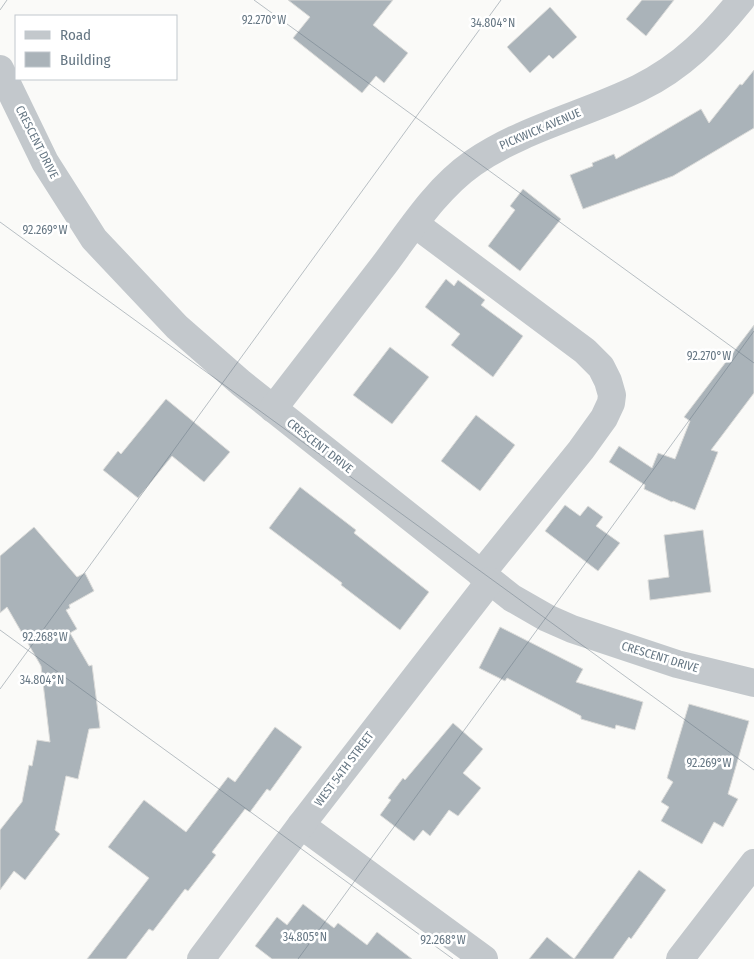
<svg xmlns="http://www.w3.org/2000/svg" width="754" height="959" viewBox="0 0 754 959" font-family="'Fira Sans Condensed',sans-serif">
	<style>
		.building { fill: #aab3b9; stroke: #dcdcda }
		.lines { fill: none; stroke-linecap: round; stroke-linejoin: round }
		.minor { stroke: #c3c8cc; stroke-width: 28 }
		.ticks { fill: none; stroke: #657683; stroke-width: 1; stroke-opacity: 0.45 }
		.labels { text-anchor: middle; stroke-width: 5; stroke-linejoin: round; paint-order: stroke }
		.street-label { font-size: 12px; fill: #657683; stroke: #fff }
		.ticks-label { font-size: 12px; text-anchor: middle; fill: #657683; stroke: #fff; stroke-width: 5; stroke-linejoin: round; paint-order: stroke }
	</style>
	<rect width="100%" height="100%" fill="#fafaf8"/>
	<g class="building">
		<path d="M288,0H393L373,25L408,53L384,83L376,76L362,93L293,38L310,17Z"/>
		<path d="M642,0H674L646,36L626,19Z"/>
		<path d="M550,7L577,37L553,59L549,55L530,73L507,47Z"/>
		<path d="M754,70V128L673,176L583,209L570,175L593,166L592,163L614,154L616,159L701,109L709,123L740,84L742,85Z"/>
		<path d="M523,189L561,219L520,271L488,246L515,210L510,206Z"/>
		<path d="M446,279L454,286L458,280L485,300L481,305L523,336L493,377L451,345L460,334L425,307Z"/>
		<path d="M754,325V393L711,450L718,452L695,510L673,501L672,502L644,489L645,485L609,462L619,446L652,468L658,453L675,459L690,421L684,417Z"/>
		<path d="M390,347L429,377L392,424L353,395Z"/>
		<path d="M166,399L230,452L204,482L172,456L138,498L103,470L118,451L121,454Z"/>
		<path d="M476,415L515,445L480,491L441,461Z"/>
		<path d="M300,487L356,530L354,533L429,592L400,630L341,585L342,583L269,528Z"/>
		<path d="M565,505L580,516L588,506L603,517L596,526L620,543L598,571L545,531Z"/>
		<path d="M34,527L77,577L85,573L94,591L69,605L70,608L66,610L77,629L70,633L89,666L92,665L100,728L89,729L78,779L66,776L55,830L60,834L25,880L14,871L0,890V830L22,802L29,765L32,766L37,740L50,742L41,666L7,607L0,613V556Z"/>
		<path d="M703,530L711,592L650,600L648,580L669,577L664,535Z"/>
		<path d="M500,627L583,669L576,682L643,702L635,730L616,725L615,729L581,719V716L507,678L505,681L479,668Z"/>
		<path d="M689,704L749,721L728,794L738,799L723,827L714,822L702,844L661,821L669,807L661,802L673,782L667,778Z"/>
		<path d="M453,723L483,749L463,773L481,788L458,816L449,810L430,836L423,830L414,841L380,815L391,800L388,798L403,778L405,780Z"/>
		<path d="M275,727L302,747L270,791L267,789L250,812L245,809L212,852L216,855L188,891L185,889L153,931L149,929L126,959H87L149,878L108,847L144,800L186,832L228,777L235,782Z"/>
		<path d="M639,870L666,890L631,939L629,937L613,959H529L547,937L574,959Z"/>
		<path d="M303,904L334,928L338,923L367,945L377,932L412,959H272L255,946L277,917L287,925Z"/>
	</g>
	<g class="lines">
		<g class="minor">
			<path d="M0,69L45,162L94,239L177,327L241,383L512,598L547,618L572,629L677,664L754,683"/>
			<path d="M415,224L585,351L601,367L608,381L612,395L611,403L604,418L581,450L481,574"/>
			<path d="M273,409C310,361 347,313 384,265C411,229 436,189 473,163C524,128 584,115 639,88C682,67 711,37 741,0"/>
			<path d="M301,825L484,959"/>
			<path d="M201,959L301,825L490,581"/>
			<path d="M680,959L754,863"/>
		</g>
	</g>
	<path class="ticks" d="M254,0L754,363M0,10L7,0M0,222L754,770M0,630L453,959M0,689L501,0M298,959L754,331"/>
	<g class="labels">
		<g class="street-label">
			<text transform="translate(540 129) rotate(-23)" y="4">PICKWICK AVENUE</text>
			<text transform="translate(37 142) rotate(63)" y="4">CRESCENT DRIVE</text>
			<text transform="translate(320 446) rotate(38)" y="4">CRESCENT DRIVE</text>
			<text transform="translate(660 657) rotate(17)" y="4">CRESCENT DRIVE</text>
			<text transform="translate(344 769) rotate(-53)" y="4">WEST 54TH STREET</text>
		</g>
	</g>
	<g class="ticks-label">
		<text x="264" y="24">92.270°W</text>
		<text x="493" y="27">34.804°N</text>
		<text x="45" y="234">92.269°W</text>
		<text x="709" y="360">92.270°W</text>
		<text x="45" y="641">92.268°W</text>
		<text x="42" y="684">34.804°N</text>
		<text x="709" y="767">92.269°W</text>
		<text x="305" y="941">34.805°N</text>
		<text x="443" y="944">92.268°W</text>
	</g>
	<rect x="15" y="15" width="162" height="65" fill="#ffffff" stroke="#c1c8cd"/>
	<rect x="25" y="31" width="25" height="8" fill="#c3c8cc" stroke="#c1c8cd"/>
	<text x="60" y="40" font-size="15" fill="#657683">Road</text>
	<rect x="25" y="52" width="25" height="15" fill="#aab3b9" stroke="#c1c8cd"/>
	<text x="60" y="65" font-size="15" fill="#657683">Building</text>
</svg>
